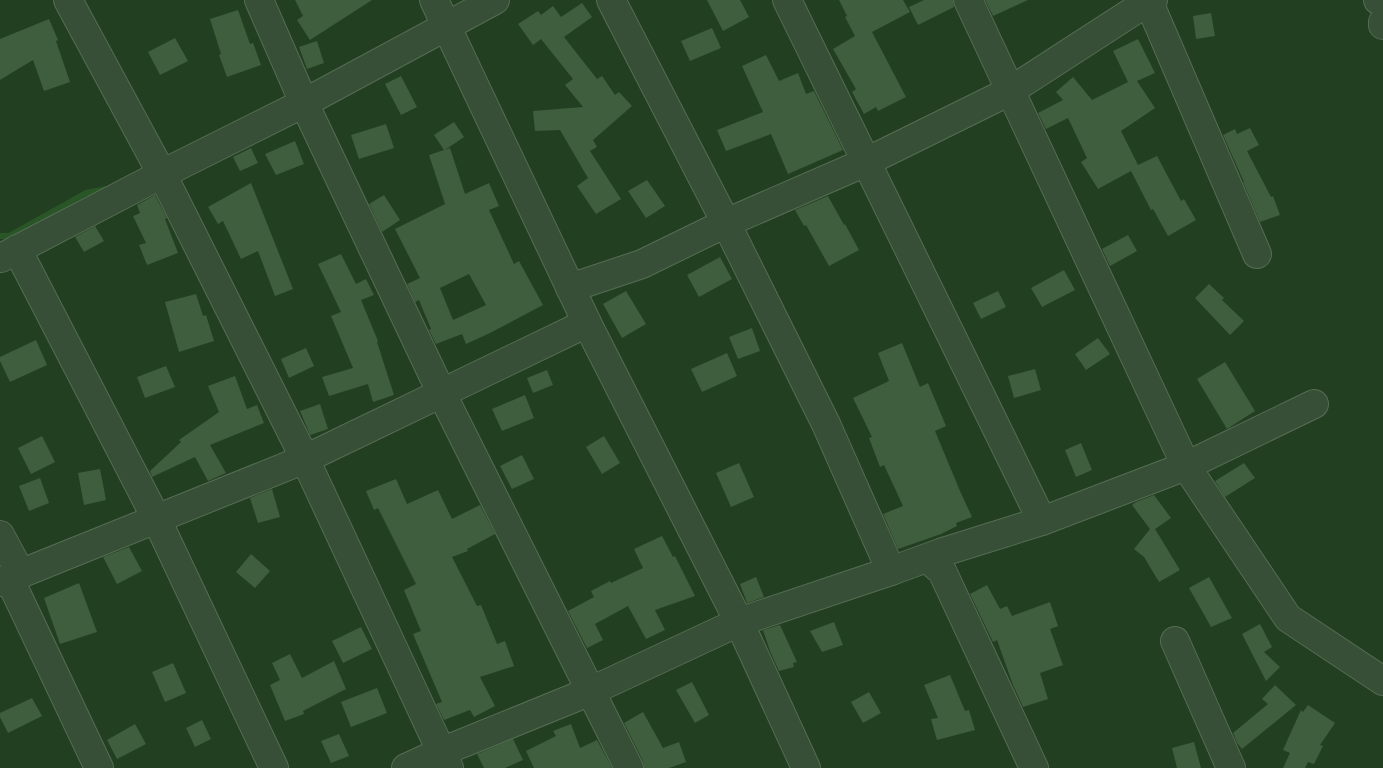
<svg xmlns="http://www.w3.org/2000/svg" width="1383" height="768" viewBox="0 0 1383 768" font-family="Lato,sans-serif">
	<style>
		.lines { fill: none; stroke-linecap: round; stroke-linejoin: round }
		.stream { stroke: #295626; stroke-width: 6 }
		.building { fill: #3f5e3d; fill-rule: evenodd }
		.minor-casing { stroke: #556d54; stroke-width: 30 }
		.minor { stroke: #374f36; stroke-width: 28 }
	</style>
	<rect width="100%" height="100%" fill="#233f21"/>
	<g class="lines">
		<path class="stream" d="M0,236H9L86,193L107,189"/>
	</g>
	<g class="building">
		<path d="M295,0H372L310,40L297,20L303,16Z"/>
		<path d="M707,0H740L749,17L723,31Z"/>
		<path d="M839,0H903L910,12L872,32L906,97L878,111L876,107L864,114L852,92L856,89L833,49L855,36L845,17L847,16Z"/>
		<path d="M924,0H953L954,7L918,25L909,7Z"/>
		<path d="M985,0H1028L993,16Z"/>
		<path d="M582,3L592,17L564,37L597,79L602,76L615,95L619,92L632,106L593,140L597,147L590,151L621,199L596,214L577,186L588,178L560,130L535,131L533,111L583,107L565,85L573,79L541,39L533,45L518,24L538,11L541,15L553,6L561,17Z"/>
		<path d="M238,10L250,44L253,43L261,65L227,77L219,55L221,54L210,19Z"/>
		<path d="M1211,13L1215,36L1196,39L1193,16Z"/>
		<path d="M49,19L58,40L56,41L70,82L44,91L33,60L0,80V39Z"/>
		<path d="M712,28L721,48L690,61L681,41Z"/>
		<path d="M175,38L188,61L160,75L148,52Z"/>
		<path d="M1138,39L1155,73L1137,81L1155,108L1121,131L1138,165L1157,156L1181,201L1184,199L1196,220L1168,236L1153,209L1151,210L1131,171L1098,189L1081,162L1087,158L1068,118L1046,129L1038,113L1063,100L1056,92L1073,77L1092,100L1128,82L1113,51Z"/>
		<path d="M317,41L324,63L307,69L299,47Z"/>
		<path d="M766,55L779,81L798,73L806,94L814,91L843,150L788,174L771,134L726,151L717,130L763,112L742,66Z"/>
		<path d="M401,76L417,107L401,115L385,84Z"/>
		<path d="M454,122L464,137L445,150L450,148L465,194L489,183L499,206L489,210L514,264L519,261L543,305L488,334L466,344L462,334L436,344L429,330L431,329L419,300L415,302L407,284L420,278L395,229L445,204L429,155L444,150L434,135ZM469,274L486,305L453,320L440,288Z"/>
		<path d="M386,124L394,148L359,159L351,135Z"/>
		<path d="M1250,128L1259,145L1247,151L1271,197L1273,196L1280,215L1260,222L1243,182H1244L1223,135L1235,129L1237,134Z"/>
		<path d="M295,141L304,164L276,175L265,154Z"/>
		<path d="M251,148L258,163L240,171L233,157Z"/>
		<path d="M647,180L665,206L646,218L628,191Z"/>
		<path d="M251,183L293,289L275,296L258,251L241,259L223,221L218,224L208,207Z"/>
		<path d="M155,195L167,218L165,219L178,253L147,265L139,245L146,243L133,216L140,213L137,205Z"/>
		<path d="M384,195L400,220L382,232L369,204Z"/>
		<path d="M828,196L844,225L845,224L859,250L829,266L806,225L804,226L795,210Z"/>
		<path d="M95,226L104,241L84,252L75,237Z"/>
		<path d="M1128,235L1137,251L1110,266L1102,249Z"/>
		<path d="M341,254L356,284L366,279L374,295L361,300L378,341L377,342L394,395L373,402L368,384L329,396L322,377L353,368L331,316L341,312L318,264Z"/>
		<path d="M720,257L732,279L699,297L687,275Z"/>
		<path d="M1064,270L1075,290L1042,307L1031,288Z"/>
		<path d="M1209,284L1224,298L1222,300L1244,321L1230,335L1195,298Z"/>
		<path d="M626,291L646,324L622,338L603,304Z"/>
		<path d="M998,291L1006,307L981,319L973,303Z"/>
		<path d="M196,294L203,316L206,315L214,341L179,352L165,302Z"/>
		<path d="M752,328L760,351L738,359L729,337Z"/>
		<path d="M1098,338L1110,354L1086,370L1075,354Z"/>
		<path d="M36,340L47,365L10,382L0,361V357Z"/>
		<path d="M902,343L920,387L928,383L946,426L935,431L960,491L972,517L956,523L957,526L941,534L898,549L883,514L903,506L884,465L880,467L869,438L872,437L853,398L889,381L878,353Z"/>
		<path d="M306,348L314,366L289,378L281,359Z"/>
		<path d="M727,353L737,376L702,392L691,369Z"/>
		<path d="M1225,362L1255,411L1227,429L1197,379Z"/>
		<path d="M166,366L175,387L145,398L137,377Z"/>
		<path d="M1035,369L1041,390L1014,398L1008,376Z"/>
		<path d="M547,370L553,385L533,393L527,378Z"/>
		<path d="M235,376L247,409L257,405L264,423L210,445L226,473L208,481L195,457L152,477L150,471L181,442L179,440L219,412L208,386Z"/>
		<path d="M525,395L534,418L502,431L492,409Z"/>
		<path d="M320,404L328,429L310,435L300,411Z"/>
		<path d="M42,436L55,462L31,474L18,448Z"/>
		<path d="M604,436L620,463L602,474L586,447Z"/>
		<path d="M1081,443L1092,470L1076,477L1065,450Z"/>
		<path d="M522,455L534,479L512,489L500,466Z"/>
		<path d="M739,463L754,497L731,507L716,473Z"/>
		<path d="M1244,463L1255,478L1225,497L1215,481Z"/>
		<path d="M100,469L106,500L84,505L78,473Z"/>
		<path d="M40,478L49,503L29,511L19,486Z"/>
		<path d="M396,479L407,504L438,490L452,519L480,505L495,534L467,549L468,551L452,557L477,606L481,605L497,644L505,641L514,666L480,677L495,706L474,717L470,710L444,720L436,704L442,702L413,634L421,631L404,590L416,584L378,508L374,510L366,491Z"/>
		<path d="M272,489L280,517L258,523L250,498Z"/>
		<path d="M1154,495L1171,518L1155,529L1180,570L1159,582L1144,557L1134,549L1150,529L1132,505L1136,502Z"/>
		<path d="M662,536L673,557L675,556L695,596L655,610L665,630L646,639L628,606L595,624L603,640L587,648L568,611L594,597L591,591L610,581L611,583L643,568L634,549Z"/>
		<path d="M129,547L142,571L117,584L103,557Z"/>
		<path d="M251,554L270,571L255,588L236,572Z"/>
		<path d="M756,577L764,597L747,603L740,584Z"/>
		<path d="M1209,577L1232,618L1211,627L1189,588Z"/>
		<path d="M79,583L97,632L60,644L44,598Z"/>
		<path d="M987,585L1000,609L1007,606L1012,616L1050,602L1058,626L1050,629L1063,665L1040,673L1048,699L1023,707L1013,685L997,640L993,642L970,594Z"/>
		<path d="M834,622L843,645L822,652L810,631Z"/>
		<path d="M1260,624L1272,647L1264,652L1280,667L1266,681L1242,634Z"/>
		<path d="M780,625L797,662L793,663L794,667L779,671L770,651L763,630Z"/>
		<path d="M361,627L372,649L343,663L332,641Z"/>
		<path d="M290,654L302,678L334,661L346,689L303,711L304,714L285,721L270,685L280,680L272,663Z"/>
		<path d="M173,663L186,693L165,702L152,672Z"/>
		<path d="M950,675L965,711L969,710L975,730L937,740L931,719L938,718L924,685Z"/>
		<path d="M692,682L709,715L695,723L676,690Z"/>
		<path d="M1275,685L1296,705L1242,749L1237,743L1233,733L1268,704L1262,699Z"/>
		<path d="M377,688L387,713L351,727L341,702Z"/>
		<path d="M869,692L881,713L863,723L851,702Z"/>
		<path d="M32,698L42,716L8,733L0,717V713Z"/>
		<path d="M1308,705L1335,723L1320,745L1323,746L1314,764L1308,762L1305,768H1283L1290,753L1283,750L1301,710L1303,712Z"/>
		<path d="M643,712L663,748L679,742L686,762L669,768H644L643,761L624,723Z"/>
		<path d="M202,720L211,739L195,747L186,728Z"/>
		<path d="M135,724L146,744L117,759L107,740Z"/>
		<path d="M571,724L580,748L597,740L612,768H534L526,751L556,736L553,731Z"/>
		<path d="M339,734L349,756L331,763L321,741Z"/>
		<path d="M513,739L523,760L505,768H484L477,754Z"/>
		<path d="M1194,742L1201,768H1177L1172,748Z"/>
	</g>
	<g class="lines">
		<g class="minor-casing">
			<g id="minor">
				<path d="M68,0L162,174L305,459L449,768"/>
				<path d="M259,0L304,103L442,394L629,768"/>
				<path d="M434,0L587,323L739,622L806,768"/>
				<path d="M611,0L726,223L826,424L891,571"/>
				<path d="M787,0L1042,521"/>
				<path d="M968,0L1186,466L1288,618L1383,681"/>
				<path d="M1148,0L1257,254"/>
				<path d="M1378,0L1383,2"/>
				<path d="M1383,22V25"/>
				<path d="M17,249L156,518L274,768"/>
				<path d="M1,258L162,174L304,103L495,0"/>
				<path d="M570,288L642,264L726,223L866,162L1010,91L1149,1L1153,0"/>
				<path d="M0,535L21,574"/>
				<path d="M943,552L935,565L942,571L1034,768"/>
				<path d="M9,578L99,768"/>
				<path d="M0,582L305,459L587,323"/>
				<path d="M1175,641L1231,768"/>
				<path d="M406,768L441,752L591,691L739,622L891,571L943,552L1042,521L1186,466L1314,404"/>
			</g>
		</g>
		<use href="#minor" class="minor"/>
	</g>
</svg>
